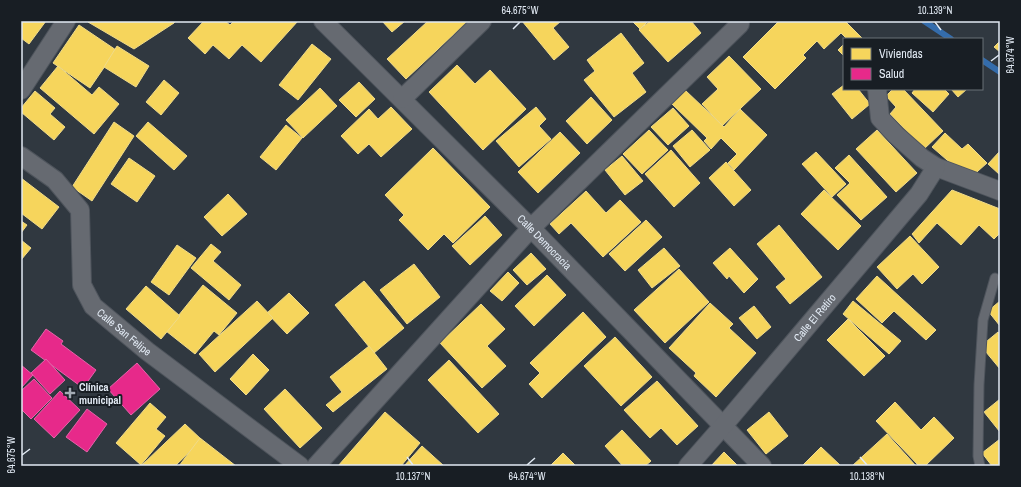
<svg xmlns="http://www.w3.org/2000/svg" width="1021" height="487" viewBox="0 0 1021 487" font-family="'Archivo Narrow',sans-serif">
	<style>
		.homes { fill: #f6d55c; stroke: #f0db8a }
		.health { fill: #e7298a; stroke: #e663aa }
		.lines { fill: none; stroke-linecap: round; stroke-linejoin: round }
		.stream { stroke: #346cab; stroke-width: 6 }
		.service-casing { stroke: #4e545c; stroke-width: 11 }
		.minor-casing { stroke: #4e545c; stroke-width: 20 }
		.service { stroke: #666a71; stroke-width: 9 }
		.minor { stroke: #666a71; stroke-width: 18 }
		.ticks { fill: none; stroke: #e2eaf4; stroke-width: 1.5 }
		.poi-dot { fill: #a4acb5; stroke: #181e24; stroke-width: 1.5 }
		.labels { text-anchor: middle; stroke-width: 4; stroke-linejoin: round; paint-order: stroke }
		.street-label { font-size: 11px; fill: #e2eaf4; stroke: #181e24 }
		.poi-label { font-size: 11px; font-weight: bold; fill: #e2eaf4; stroke: #181e24; text-anchor: start }
		.neatline { fill: none; stroke: #e2eaf4; stroke-width: 1.5 }
		.ticks-label { font-size: 10px; text-anchor: middle; fill: #e2eaf4 }
	</style>
	<rect width="100%" height="100%" fill="#303840"/>
	<g class="homes">
		<path d="M21,21H46L29,44L21,38Z"/>
		<path d="M88,21H175L174,23L134,49L88,22Z"/>
		<path d="M204,21H225L230,25L234,21H298L261,62L242,45L229,59L213,45L205,54L188,38Z"/>
		<path d="M382,21H405L392,32Z"/>
		<path d="M428,21H468L406,79L387,59Z"/>
		<path d="M522,21H561L553,28L569,47L554,60Z"/>
		<path d="M632,21H648L640,29Z"/>
		<path d="M650,21H691L701,33L668,62L639,30Z"/>
		<path d="M779,21H845L863,39H847L841,33L824,49L817,41L803,55L806,58L775,89L743,57Z"/>
		<path d="M79,25L116,50L90,88L53,63Z"/>
		<path d="M621,33L644,63L632,73L646,92L614,117L584,80L595,71L587,60Z"/>
		<path d="M1000,41V52L994,47Z"/>
		<path d="M312,44L331,59L298,100L279,85Z"/>
		<path d="M844,44V56L838,50Z"/>
		<path d="M117,46L149,66L136,87L104,67Z"/>
		<path d="M729,56L761,89L722,126L702,104L718,89L707,77Z"/>
		<path d="M457,65L475,84L490,70L526,109L483,150L429,92Z"/>
		<path d="M58,66L92,95L99,87L119,104L94,134L40,88Z"/>
		<path d="M164,80L179,93L161,115L146,102Z"/>
		<path d="M359,82L375,99L356,117L339,100Z"/>
		<path d="M844,85V89H858L870,104L852,119L832,94Z"/>
		<path d="M320,88L337,106L303,138L286,120Z"/>
		<path d="M893,89H903L943,131L924,149L890,114L896,107L886,96Z"/>
		<path d="M915,89H944L949,94L933,112L912,93Z"/>
		<path d="M951,89H967L958,97Z"/>
		<path d="M685,90L724,127L740,109L767,135L734,170L728,163L737,154L721,138L711,149L704,141L707,138L672,104Z"/>
		<path d="M35,91L55,108L50,114L65,127L54,140L21,112V108Z"/>
		<path d="M591,97L612,120L587,144L566,121Z"/>
		<path d="M391,107L412,129L381,157L369,144L358,154L341,136L369,109L378,119Z"/>
		<path d="M536,107L546,119L539,126L551,139L519,167L496,141Z"/>
		<path d="M673,108L689,126L668,145L651,127Z"/>
		<path d="M114,122L134,136L92,201L72,187Z"/>
		<path d="M148,122L187,156L174,170L136,136Z"/>
		<path d="M286,125L302,138L276,170L260,157Z"/>
		<path d="M649,130L668,150L642,174L623,154Z"/>
		<path d="M692,130L710,150L690,167L673,146Z"/>
		<path d="M877,130L917,173L896,192L856,149Z"/>
		<path d="M560,132L580,153L538,193L518,172Z"/>
		<path d="M945,133L962,149L968,144L987,163L969,179L932,147Z"/>
		<path d="M433,148L490,207L453,243L444,234L428,250L399,220L404,215L385,195Z"/>
		<path d="M671,150L700,183L674,207L645,174Z"/>
		<path d="M1000,151V175L988,164Z"/>
		<path d="M816,152L846,184L832,197L802,164Z"/>
		<path d="M849,155L887,197L861,220L837,195L850,183L835,168Z"/>
		<path d="M622,156L643,181L625,195L605,170Z"/>
		<path d="M129,158L155,176L137,202L111,184Z"/>
		<path d="M726,162L751,190L734,206L709,178Z"/>
		<path d="M21,178L59,207L42,229L21,213Z"/>
		<path d="M824,190L861,226L838,250L801,214Z"/>
		<path d="M952,190L1000,209V233L994,239L979,225L961,245L937,223L919,243L912,234Z"/>
		<path d="M586,191L606,213L620,200L641,222L603,257L571,223L559,234L550,224Z"/>
		<path d="M228,194L247,214L222,236L204,217Z"/>
		<path d="M485,216L502,235L470,265L452,246Z"/>
		<path d="M646,220L662,237L625,271L609,254Z"/>
		<path d="M21,221L27,225L21,233Z"/>
		<path d="M779,225L822,277L790,304L776,287L786,279L757,244Z"/>
		<path d="M910,236L939,267L922,284L913,274L897,289L877,267Z"/>
		<path d="M21,240L31,248L21,260Z"/>
		<path d="M211,244L221,252L213,261L241,285L229,300L191,268Z"/>
		<path d="M177,245L196,258L169,295L151,282Z"/>
		<path d="M664,248L680,266L652,288L638,270Z"/>
		<path d="M730,248L758,279L744,293L729,276L727,279L713,263Z"/>
		<path d="M531,253L546,269L527,285L513,270Z"/>
		<path d="M414,264L440,297L407,324L380,290Z"/>
		<path d="M679,269L709,302L665,343L634,310Z"/>
		<path d="M508,272L519,283L502,301L490,291Z"/>
		<path d="M547,275L566,295L534,326L515,306Z"/>
		<path d="M877,276L936,330L926,340L894,311L882,323L856,299Z"/>
		<path d="M364,281L404,328L374,353L335,305Z"/>
		<path d="M203,285L237,313L219,335L214,331L195,354L166,331Z"/>
		<path d="M146,286L180,316L161,339L126,309Z"/>
		<path d="M289,293L309,313L287,334L267,313Z"/>
		<path d="M257,301L273,318L215,372L199,354Z"/>
		<path d="M853,301L901,341L889,354L843,314Z"/>
		<path d="M1000,301V326L988,311Z"/>
		<path d="M710,303L733,324L729,328L756,353L716,397L694,376L696,373L669,348Z"/>
		<path d="M481,304L505,329L487,346L506,366L482,388L440,343Z"/>
		<path d="M754,306L771,327L757,339L739,318Z"/>
		<path d="M583,312L606,337L542,398L529,384L540,373L530,363Z"/>
		<path d="M848,319L885,356L864,376L827,340Z"/>
		<path d="M998,332L1000,334V369L981,346Z"/>
		<path d="M615,337L652,377L621,406L584,366Z"/>
		<path d="M369,346L387,369L333,412L326,405L342,392L330,377Z"/>
		<path d="M253,354L269,370L246,395L230,379Z"/>
		<path d="M449,360L499,414L478,433L428,380Z"/>
		<path d="M657,381L698,426L677,445L661,428L650,438L624,410Z"/>
		<path d="M285,389L322,428L300,448L264,409Z"/>
		<path d="M1000,399V432L984,412Z"/>
		<path d="M895,402L921,430L934,417L954,438L925,466H919L876,421Z"/>
		<path d="M150,403L166,417L156,429L165,436L141,465L116,443Z"/>
		<path d="M385,412L420,443L401,466H338Z"/>
		<path d="M769,412L788,436L766,454L747,430Z"/>
		<path d="M185,424L202,440L175,466H143L142,465Z"/>
		<path d="M622,430L651,461L645,466H623L605,446Z"/>
		<path d="M887,434L916,466H852Z"/>
		<path d="M200,438L236,466H179Z"/>
		<path d="M1000,439V466H992L982,453Z"/>
		<path d="M422,446L444,466H404Z"/>
		<path d="M821,447L840,465L839,466L803,465Z"/>
		<path d="M724,452L738,466H711Z"/>
		<path d="M563,453L576,466H550Z"/>
	</g>
	<g class="health">
		<path d="M46,329L63,341L61,344L96,370L83,388L31,350Z"/>
		<path d="M46,359L65,380L50,394L31,373Z"/>
		<path d="M137,363L160,389L131,415L108,389Z"/>
		<path d="M21,365L33,375L21,388Z"/>
		<path d="M34,379L52,398L31,419L21,409V391Z"/>
		<path d="M60,391L80,410L54,438L34,419Z"/>
		<path d="M87,409L107,424L87,452L66,437Z"/>
	</g>
	<g class="lines">
		<g class="stream">
			<path d="M924,21L951,39"/>
			<path d="M982,60L1000,72"/>
		</g>
		<g class="service-casing">
			<path id="service" d="M980,466L978,456L979,385L983,320L995,278"/>
		</g>
		<g class="minor-casing">
			<g id="minor">
				<path id="s1" d="M323,21L531,228L762,466"/>
				<path d="M877,89L880,118L896,135L922,158L936,167L1000,191"/>
				<path d="M21,90L66,21"/>
				<path d="M402,99L482,21"/>
				<path id="s2" d="M21,156L55,180L80,210L82,285L93,306L147,351L300,466"/>
				<path d="M316,466L531,228L740,24"/>
				<path id="s3" d="M688,466L723,426L919,194L936,167"/>
			</g>
		</g>
		<use href="#service" class="service"/>
		<use href="#minor" class="minor"/>
	</g>
	<path class="ticks" d="M935,22L941,30M513,29L520,22M991,61L999,55M22,455L30,449M407,457L413,465M860,457L867,465M527,465L535,458"/>
	<path class="poi-dot" d="M68 387h4v4h4v4h-4v4h-4v-4h-4v-4h4z"/>
	<g class="labels">
		<g class="street-label">
			<text dy="4" stroke="none"><textPath href="#s1" startOffset="313">Calle Democracia</textPath></text>
			<text dy="4" stroke="none"><textPath href="#s3" startOffset="195">Calle El Retiro</textPath></text>
			<text dy="4" stroke="none"><textPath href="#s2" startOffset="220">Calle San Felipe</textPath></text>
		</g>
		<g class="poi-label">
			<text x="79" y="391">Clínica<tspan x="79" dy="13">municipal</tspan></text>
		</g>
	</g>
	<rect width="1021" height="487" fill="none" stroke="#181e24" stroke-width="44"/>
	<rect x="843" y="38" width="140" height="52" fill="#181e24" stroke="#697077"/>
	<rect x="851" y="48" width="20" height="12" fill="#f6d55c" stroke="#697077"/>
	<text x="879" y="58" font-size="12" fill="#e2eaf4">Viviendas</text>
	<rect x="851" y="68" width="20" height="12" fill="#e7298a" stroke="#697077"/>
	<text x="879" y="78" font-size="12" fill="#e2eaf4">Salud</text>
	<rect x="22" y="22" width="977" height="443" class="neatline"/>
	<g class="ticks-label">
		<text x="520" y="14">64.675°W</text>
		<text x="935" y="14">10.139°N</text>
		<text transform="translate(1010 55) rotate(-90)" y="4">64.674°W</text>
		<text transform="translate(11 455) rotate(-90)" y="4">64.675°W</text>
		<text x="413" y="480">10.137°N</text>
		<text x="527" y="480">64.674°W</text>
		<text x="867" y="480">10.138°N</text>
	</g>
</svg>
